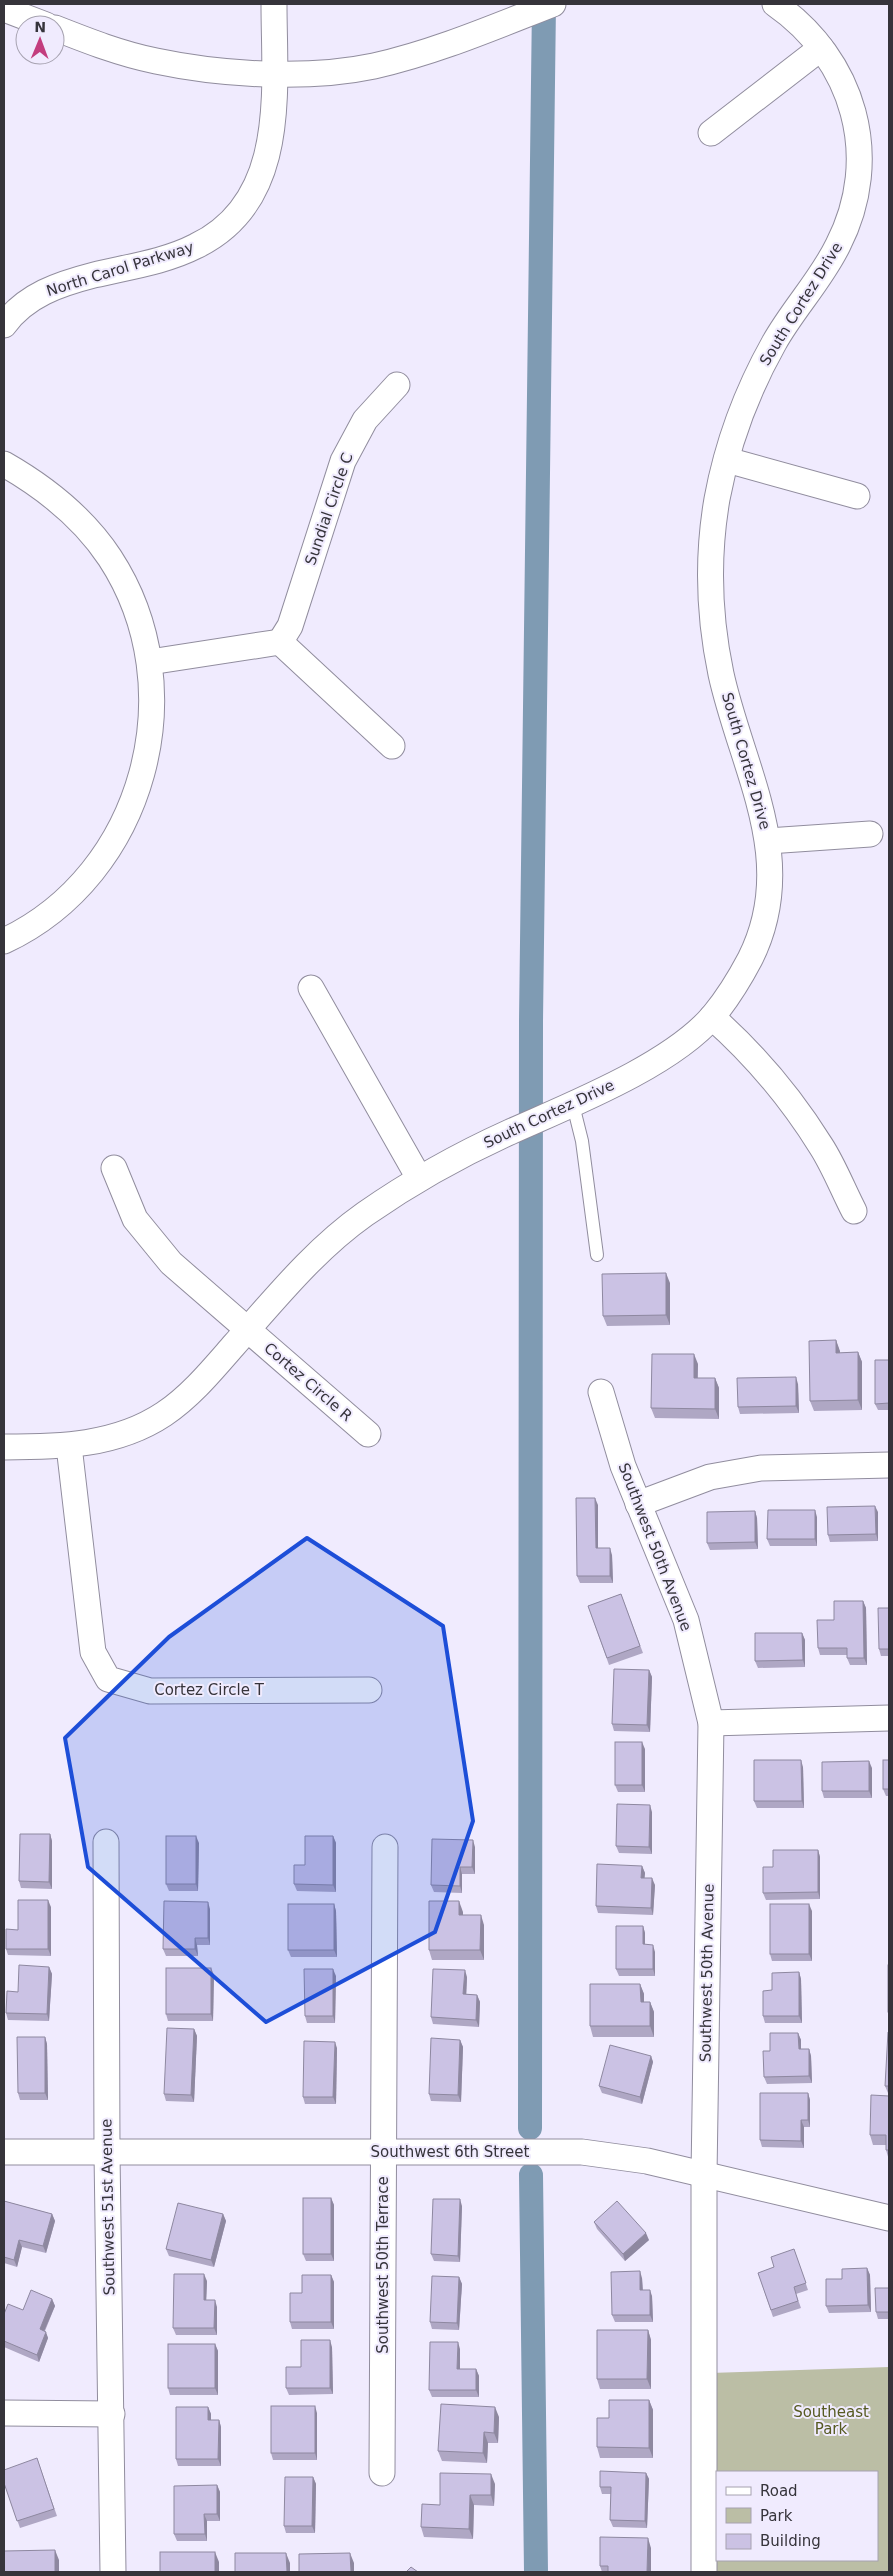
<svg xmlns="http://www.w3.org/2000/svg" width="893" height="2576" viewBox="0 0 893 2576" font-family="'DejaVu Sans',sans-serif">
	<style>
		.green { fill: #bbbea5; fill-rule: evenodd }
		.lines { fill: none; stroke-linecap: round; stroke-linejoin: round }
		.canal { stroke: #7f9bb3; stroke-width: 24 }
		.lane-casing { stroke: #918d9e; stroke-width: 14 }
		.street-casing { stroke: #918d9e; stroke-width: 27 }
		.lane { stroke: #fff; stroke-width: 12 }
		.street { stroke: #fff; stroke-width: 25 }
		.wall { fill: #afa7c4 }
		.shaded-wall { fill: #8e88a0 }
		.building { fill: #cbc2e4; stroke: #8e88a0 }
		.marked { fill: #1d4ed8; fill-opacity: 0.2; stroke: #1d4ed8; stroke-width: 4; stroke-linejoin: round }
		.labels { text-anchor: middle; stroke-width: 4; stroke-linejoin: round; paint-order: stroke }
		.street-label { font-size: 15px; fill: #36343b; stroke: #f0ebfe }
		.park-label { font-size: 15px; fill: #565a22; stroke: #f0ebfe }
	</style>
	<rect width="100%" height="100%" fill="#f0ebfe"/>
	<path class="green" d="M889,2367V2572H709L710,2373ZM717,2472H877V2560H717Z"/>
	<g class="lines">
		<g class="canal">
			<path d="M530,2128L531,1021L544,4"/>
			<path d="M531,2175L536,2572"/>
		</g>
		<g class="lane-casing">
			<path id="lane" d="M573,1105L582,1141L597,1255"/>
		</g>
		<g class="street-casing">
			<g id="street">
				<path d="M4,9L46,25"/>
				<path d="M55,28C88,41 121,54 156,61C222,75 308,80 374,66C436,52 494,27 553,4"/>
				<path d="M711,133L821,48"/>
				<path d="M4,325C26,295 59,284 94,275C127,267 165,262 196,246C289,201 274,90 274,4"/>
				<path d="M727,460L857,496"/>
				<path d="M4,464C46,488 83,517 110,558C195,688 145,875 4,941"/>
				<path d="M280,642L290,626L343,461L365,420L397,385"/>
				<path d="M280,642L392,746"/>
				<path d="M150,662L280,642"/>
				<path d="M768,841L870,834"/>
				<path d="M311,988L419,1178"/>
				<path d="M712,1017C754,1054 791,1098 821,1146C834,1166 843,1190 854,1211"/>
				<path d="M114,1168L135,1219L171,1263L368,1434"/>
				<path d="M601,1392L623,1466L686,1620L711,1723L704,2175V2572"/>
				<path d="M69,1446L93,1652L108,1679L150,1691L369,1690"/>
				<path d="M4,1447C59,1447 116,1446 164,1414C191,1396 213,1369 234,1345C275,1299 314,1250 365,1214C411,1182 459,1155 510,1132C570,1105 670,1066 713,1016C727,999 740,978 750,959C800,860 742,770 721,674C709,617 707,557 717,499C727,445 747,391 774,343C793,309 821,280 838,245C883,157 854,59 775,4"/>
				<path d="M638,1504L710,1477L761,1468L889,1465"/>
				<path d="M711,1723L889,1718"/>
				<path d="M106,1842L107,2153L113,2572"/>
				<path d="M4,2152H582L647,2161L889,2218"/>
				<path d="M4,2413L112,2414"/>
				<path d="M382,2473L385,1847"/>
			</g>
		</g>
		<use href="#lane" class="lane"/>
		<use href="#street" class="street"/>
	</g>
	<g class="wall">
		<path d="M670,1283V1325L607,1326L603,1316Z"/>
		<path d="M836,1340L840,1353L858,1352L862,1362V1410L814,1411L810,1401Z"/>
		<path d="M889,1360V1410H878L875,1404Z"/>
		<path d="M698,1364V1378H715L719,1388V1419L655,1418L651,1408Z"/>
		<path d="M798,1384L799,1413L740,1414L738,1407Z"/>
		<path d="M598,1505V1548L612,1555L613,1583H580L577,1576Z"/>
		<path d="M755,1511L757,1518L758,1549L710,1550L707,1543Z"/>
		<path d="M878,1512V1541L830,1542L828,1535Z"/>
		<path d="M817,1517V1546H770L767,1539Z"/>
		<path d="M621,1594L643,1653L609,1665L588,1606Z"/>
		<path d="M863,1601L866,1608L867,1665H850L847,1658V1655H820L818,1648L834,1620Z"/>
		<path d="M889,1608V1656H881L879,1649Z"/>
		<path d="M802,1633L805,1640V1667L758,1668L755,1661Z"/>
		<path d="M649,1670L652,1677L650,1732L614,1731L612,1724Z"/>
		<path d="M645,1749V1792H618L615,1785Z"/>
		<path d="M889,1760V1796H886L883,1789Z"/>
		<path d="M803,1767L804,1808H757L754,1801Z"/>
		<path d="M872,1768V1798H824L822,1791Z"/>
		<path d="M652,1812V1854L619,1853L616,1846Z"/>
		<path d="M50,1834L52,1841V1889L21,1888L19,1881Z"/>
		<path d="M333,1836L336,1843V1892L297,1891L294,1884L305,1865Z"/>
		<path d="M199,1843L198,1891H169L166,1884Z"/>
		<path d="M475,1847V1874H462V1893L434,1892L431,1885Z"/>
		<path d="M818,1850L820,1857V1899L766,1900L763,1893Z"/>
		<path d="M642,1866L645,1873L644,1878L655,1885L653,1915L598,1913L596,1906Z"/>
		<path d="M334,1904L336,1911L337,1957H291L288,1950Z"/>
		<path d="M51,1907V1956L8,1955L6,1949L18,1930Z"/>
		<path d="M210,1909V1945H197L198,1956H166L163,1949Z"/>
		<path d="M812,1911V1961H772L770,1954Z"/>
		<path d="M463,1912V1915L484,1925V1960H432L429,1950Z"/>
		<path d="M643,1926L645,1933V1945L655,1952V1976H619L616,1969Z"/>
		<path d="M49,1967L52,1974L49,2021L8,2020L6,2013L18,1992Z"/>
		<path d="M799,1972L801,1979L802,2023H765L763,2016L772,1990Z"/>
		<path d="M214,1975L213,2021H168L166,2014Z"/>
		<path d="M336,1976L335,2023H307L305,2016Z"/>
		<path d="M467,1977L466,1994L477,1995L480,2002L479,2027L433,2024L431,2017Z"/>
		<path d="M640,1984L644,1994V2002H650L654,2012V2037H593L590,2026Z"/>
		<path d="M194,2029L197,2036L194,2102L166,2101L164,2094Z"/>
		<path d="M889,2032V2093H888L885,2086Z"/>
		<path d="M798,2033L801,2040V2049H809L811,2056L812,2083L767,2084L764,2077L770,2051Z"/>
		<path d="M45,2037L47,2044L48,2100H20L18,2093Z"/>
		<path d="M460,2040L463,2047L461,2102L431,2101L429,2094Z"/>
		<path d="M337,2048L336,2104H305L303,2097Z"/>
		<path d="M651,2056L653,2062L642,2104L602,2093L599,2086Z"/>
		<path d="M808,2093L810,2100V2127H804V2148L762,2147L760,2140Z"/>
		<path d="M889,2096V2160L886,2150V2145H873L870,2135Z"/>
		<path d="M331,2198L334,2205V2261H306L303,2254Z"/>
		<path d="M4,2201L52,2214L55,2221L46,2253L22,2247L17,2267L4,2263Z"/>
		<path d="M462,2206L460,2262L434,2261L431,2254Z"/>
		<path d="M223,2214L226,2221L214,2267L169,2256L166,2249Z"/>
		<path d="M594,2222L649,2240L625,2261L597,2229Z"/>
		<path d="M794,2249L808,2290L796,2294L801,2308L773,2317L758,2273L774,2267Z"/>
		<path d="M867,2268L870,2275L871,2312L829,2313L826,2306Z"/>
		<path d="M331,2275L334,2282V2329H292L290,2322L302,2293Z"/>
		<path d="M459,2277L462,2284L459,2330L432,2329L430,2322Z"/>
		<path d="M642,2278L643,2290L652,2296L653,2322H615L612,2315Z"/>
		<path d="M207,2281L206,2300L217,2307V2335H176L173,2328Z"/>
		<path d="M889,2288V2319H878L876,2312Z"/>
		<path d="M52,2299L55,2306L45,2331L48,2338L39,2362L4,2347V2314L23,2310Z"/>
		<path d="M648,2330L651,2340V2389H600L597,2379Z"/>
		<path d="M215,2344L218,2351V2395H170L168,2388Z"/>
		<path d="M332,2347L333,2394L289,2395L286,2388L301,2367Z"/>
		<path d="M460,2349V2369H476L479,2376V2397H432L429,2390Z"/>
		<path d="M649,2400L653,2410V2458H600L597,2447L609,2418Z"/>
		<path d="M208,2407L211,2414V2420H219L221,2427V2466H178L176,2459Z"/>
		<path d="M317,2413V2460H273L271,2453Z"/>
		<path d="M499,2417L498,2443H488L487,2463L442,2461L438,2451Z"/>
		<path d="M37,2458L57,2516L20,2528L4,2483Z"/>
		<path d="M646,2473L649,2479L647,2528L613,2527L610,2520L611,2494H602L600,2487Z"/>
		<path d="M313,2477L316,2484L315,2533H286L284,2526Z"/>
		<path d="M495,2484L494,2506L474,2505L473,2539L424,2537L421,2527L440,2505Z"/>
		<path d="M217,2485L220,2492V2521H207V2541H177L174,2534Z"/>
		<path d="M651,2548V2572H602L600,2566Z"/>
	</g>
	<g class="shaded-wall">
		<path d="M666,1273L670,1283V1325L666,1315Z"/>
		<path d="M836,1340L840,1351V1363L836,1353Z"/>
		<path d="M858,1352L862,1362V1410L858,1400Z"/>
		<path d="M694,1354L698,1364L697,1388L694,1378Z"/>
		<path d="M796,1377L798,1384L799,1413L796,1406Z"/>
		<path d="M715,1378L719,1388V1419L715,1409Z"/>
		<path d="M595,1498L598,1505V1555L596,1548Z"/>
		<path d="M875,1506L878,1512V1541L876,1534Z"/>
		<path d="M815,1510L817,1517V1546L815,1539Z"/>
		<path d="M755,1511L757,1518L758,1549L755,1542Z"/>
		<path d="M610,1548L612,1555L613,1583L610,1576Z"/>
		<path d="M863,1601L866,1608L867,1665L864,1658Z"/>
		<path d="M802,1633L805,1640V1667L803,1660Z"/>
		<path d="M649,1670L652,1677L650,1732L647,1725Z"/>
		<path d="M642,1742L645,1749V1792L642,1785Z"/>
		<path d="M801,1760L803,1767L804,1808L802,1801Z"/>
		<path d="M869,1761L872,1768V1798L869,1791Z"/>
		<path d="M650,1805L652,1812V1854L649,1847Z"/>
		<path d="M50,1834L52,1841V1889L49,1882Z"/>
		<path d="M196,1836L199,1843L198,1891L196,1884Z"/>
		<path d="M333,1836L336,1843V1892L333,1885Z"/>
		<path d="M473,1840L475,1847V1874L472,1867Z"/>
		<path d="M818,1850L820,1857V1899L818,1892Z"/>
		<path d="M642,1866L645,1873L644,1885L641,1878Z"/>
		<path d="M460,1867L462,1874V1893L460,1886Z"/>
		<path d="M652,1878L655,1885L653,1915L651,1908Z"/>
		<path d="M48,1900L51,1907V1956L48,1949Z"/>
		<path d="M459,1901L463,1912V1925L459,1915Z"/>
		<path d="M208,1902L210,1909V1945L208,1938Z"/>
		<path d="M334,1904L336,1911L337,1957L334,1950Z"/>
		<path d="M809,1904L812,1911V1961L809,1954Z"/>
		<path d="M481,1915L484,1925V1960L480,1950Z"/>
		<path d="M643,1926L645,1933V1951L643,1944Z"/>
		<path d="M195,1938L197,1945L198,1956L195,1949Z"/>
		<path d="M653,1945L655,1952V1976L653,1969Z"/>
		<path d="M49,1967L52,1974L49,2021L47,2014Z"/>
		<path d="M211,1968L214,1975L213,2021L211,2014Z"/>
		<path d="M333,1969L336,1976L335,2023L333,2016Z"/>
		<path d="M465,1970L467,1977L466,2001L463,1994Z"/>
		<path d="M799,1972L801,1979L802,2023L799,2016Z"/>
		<path d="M640,1984L644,1994V2012L641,2002Z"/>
		<path d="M477,1995L480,2002L479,2027L476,2020Z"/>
		<path d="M650,2002L654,2012V2037L650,2026Z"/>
		<path d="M194,2029L197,2036L194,2102L191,2095Z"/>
		<path d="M798,2033L801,2040V2056L799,2049Z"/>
		<path d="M45,2037L47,2044L48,2100L45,2093Z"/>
		<path d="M460,2040L463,2047L461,2102L458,2095Z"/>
		<path d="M335,2042L337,2048L336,2104L333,2097Z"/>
		<path d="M809,2049L811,2056L812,2083L809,2076Z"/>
		<path d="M651,2056L653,2062L642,2104L640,2097Z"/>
		<path d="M808,2093L810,2100V2127L808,2120Z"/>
		<path d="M801,2120L804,2127V2148L801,2141Z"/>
		<path d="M331,2198L334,2205V2261L331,2254Z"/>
		<path d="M460,2199L462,2206L460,2262L458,2256Z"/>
		<path d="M52,2214L55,2221L46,2253L43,2246Z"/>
		<path d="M223,2214L226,2221L214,2267L211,2260Z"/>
		<path d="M646,2233L649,2240L625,2261L623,2254Z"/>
		<path d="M19,2240L22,2247L17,2267L14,2260Z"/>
		<path d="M867,2268L870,2275L871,2312L868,2305Z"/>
		<path d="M640,2271L642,2278L643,2297L640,2290Z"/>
		<path d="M204,2274L207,2281L206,2307L204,2300Z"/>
		<path d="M331,2275L334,2282V2329L331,2322Z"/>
		<path d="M459,2277L462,2284L459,2330L457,2323Z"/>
		<path d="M650,2290L652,2296L653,2322L650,2315Z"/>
		<path d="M52,2299L55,2306L42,2336L40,2329Z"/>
		<path d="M215,2300L217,2307V2335L214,2328Z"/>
		<path d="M648,2330L651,2340V2389L647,2379Z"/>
		<path d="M46,2332L48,2338L39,2362L37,2355Z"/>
		<path d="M330,2340L332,2347L333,2394L330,2388Z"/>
		<path d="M458,2342L460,2349V2376L457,2369Z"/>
		<path d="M215,2344L218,2351V2395L215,2388Z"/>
		<path d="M476,2369L479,2376V2397L476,2390Z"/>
		<path d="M649,2400L653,2410V2458L649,2448Z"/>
		<path d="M315,2406L317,2413V2460L315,2453Z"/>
		<path d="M208,2407L211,2414V2427L208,2420Z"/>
		<path d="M495,2407L499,2417L498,2443L494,2433Z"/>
		<path d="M219,2420L221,2427V2466L218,2459Z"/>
		<path d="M484,2432L488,2443L487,2463L483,2453Z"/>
		<path d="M646,2473L649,2479L647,2528L645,2521Z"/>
		<path d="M491,2474L495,2484L494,2506L491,2495Z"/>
		<path d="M313,2477L316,2484L315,2533L312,2526Z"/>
		<path d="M217,2485L220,2492V2521L217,2514Z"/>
		<path d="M470,2495L474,2505L473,2539L469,2529Z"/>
		<path d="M204,2514L207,2521V2541L205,2534Z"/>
		<path d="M648,2538L651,2548V2572H647Z"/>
		<path d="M55,2550L59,2560V2572H55Z"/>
		<path d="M215,2552L219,2562V2572H215Z"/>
		<path d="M286,2553L290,2563V2572H287Z"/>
		<path d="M350,2553L354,2563V2572H351Z"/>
	</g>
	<g class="building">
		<path d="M666,1273V1315L603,1316L602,1274Z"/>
		<path d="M836,1340V1353L858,1352V1400L810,1401L809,1341Z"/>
		<path d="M652,1354H694V1378H715V1409L651,1408Z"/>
		<path d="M875,1360H889V1403L875,1404Z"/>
		<path d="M796,1377V1406L738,1407L737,1378Z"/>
		<path d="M576,1498H595L596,1548H610V1576H577Z"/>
		<path d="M875,1506L876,1534L828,1535L827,1507Z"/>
		<path d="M768,1510H815V1539H767Z"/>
		<path d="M755,1511V1542L707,1543V1512Z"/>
		<path d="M621,1594L640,1646L607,1658L588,1606Z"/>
		<path d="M834,1601H863L864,1658H847V1648H818L817,1620H834Z"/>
		<path d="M878,1608H889V1649H879Z"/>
		<path d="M755,1633H802L803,1660L755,1661Z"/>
		<path d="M614,1669L649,1670L647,1725L612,1724Z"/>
		<rect x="615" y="1742" width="27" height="43"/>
		<path d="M754,1760H801L802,1801H754Z"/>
		<rect x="883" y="1760" width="6" height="29"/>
		<path d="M869,1761V1791H822V1762Z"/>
		<path d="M617,1804L650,1805L649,1847L616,1846Z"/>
		<path d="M20,1834H50L49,1882L19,1881Z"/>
		<rect x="166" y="1836" width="30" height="48"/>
		<path d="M305,1836H333V1885L294,1884V1865H305Z"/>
		<path d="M432,1839L473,1840L472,1867H460V1886L431,1885Z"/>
		<path d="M773,1850H818V1892L763,1893V1867H773Z"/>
		<path d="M597,1864L642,1866L641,1878H652L651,1908L596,1906Z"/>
		<path d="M18,1900H48V1949H6V1929L18,1930Z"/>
		<path d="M164,1901L208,1902V1938H195V1949H163Z"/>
		<path d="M429,1901H459V1915H481L480,1950H429Z"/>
		<rect x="288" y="1904" width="46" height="46"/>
		<rect x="770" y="1904" width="39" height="50"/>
		<path d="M616,1926H643V1944L653,1945V1969H616Z"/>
		<path d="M19,1965L49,1967L47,2014L6,2013L7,1991L18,1992Z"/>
		<rect x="888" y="1965" width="1" height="47"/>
		<rect x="166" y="1968" width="45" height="46"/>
		<path d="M304,1969H333V2016H305Z"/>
		<path d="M433,1969L465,1970L463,1994L477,1995L476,2020L431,2017Z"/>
		<path d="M799,1972V2016H763V1991L772,1990V1973Z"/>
		<path d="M590,1984H640L641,2002H650V2026H590Z"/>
		<path d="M167,2028L194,2029L191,2095L164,2094Z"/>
		<path d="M888,2032H889V2086H885Z"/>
		<path d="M770,2033H798L799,2049H809V2076L764,2077L763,2051H770Z"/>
		<path d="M17,2037H45V2093H18Z"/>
		<path d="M431,2038L460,2040L458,2095L429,2094Z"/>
		<path d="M304,2041L335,2042L333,2097H303Z"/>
		<path d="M610,2045L651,2056L640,2097L599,2086Z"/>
		<path d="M760,2093H808V2120H801V2141L760,2140Z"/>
		<path d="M871,2095L889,2096V2150H886V2135H870Z"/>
		<rect x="303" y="2198" width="28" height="56"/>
		<path d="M433,2199H460L458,2256L431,2254Z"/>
		<path d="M4,2201L52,2214L43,2246L19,2240L14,2260L4,2257Z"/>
		<path d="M617,2201L646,2233L623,2254L594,2222Z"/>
		<path d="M178,2203L223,2214L211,2260L166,2249Z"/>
		<path d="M794,2249L806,2283L794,2287L798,2301L771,2310L758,2273L774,2267L771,2257Z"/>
		<path d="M867,2268L868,2305L826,2306V2279H842V2269Z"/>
		<path d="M640,2271V2290H650V2315H612L611,2272Z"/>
		<path d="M174,2274H204V2300H215L214,2328H173Z"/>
		<path d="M302,2275H331V2322H290V2293H302Z"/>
		<path d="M432,2276L459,2277L457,2323L430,2322Z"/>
		<path d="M875,2288H889V2312H876Z"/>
		<path d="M31,2290L52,2299L40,2329L46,2332L37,2355L4,2341V2314L8,2304L23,2310Z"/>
		<path d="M597,2330H648L647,2379H597Z"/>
		<path d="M301,2340H330V2388H286V2367H301Z"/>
		<path d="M430,2342H458L457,2369H476V2390H429Z"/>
		<rect x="168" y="2344" width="47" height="44"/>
		<path d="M609,2400H649V2448L597,2447V2418H609Z"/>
		<path d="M441,2404L495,2407L494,2433L484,2432L483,2453L438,2451Z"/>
		<rect x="271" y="2406" width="44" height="47"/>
		<path d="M176,2407H208V2420H219L218,2459H176Z"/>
		<path d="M37,2458L54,2509L17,2521L4,2483V2470Z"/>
		<path d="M600,2471L646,2473L645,2521L610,2520L611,2487H600Z"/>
		<path d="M440,2473L491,2474V2495H470L469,2529L421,2527L422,2504L440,2505Z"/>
		<path d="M285,2477H313L312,2526H284Z"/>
		<path d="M217,2485V2514H204L205,2534H174V2486Z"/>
		<path d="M600,2537L648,2538L647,2572H608V2566H600Z"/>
		<path d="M55,2550V2572H4V2551Z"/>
		<rect x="160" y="2552" width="55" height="20"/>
		<path d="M235,2553H286L287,2572H235Z"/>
		<path d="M350,2553L351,2572H299V2554Z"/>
		<path d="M411,2567L418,2572H406Z"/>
	</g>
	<path class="marked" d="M307,1538L443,1626L473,1821L435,1932L266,2022L88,1867L65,1738L169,1637Z"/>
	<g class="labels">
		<g class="street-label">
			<text transform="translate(120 269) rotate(-17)" y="5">North Carol Parkway</text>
			<text transform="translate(801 304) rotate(-58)" y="5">South Cortez Drive</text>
			<text transform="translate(329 509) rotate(-71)" y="5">Sundial Circle C</text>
			<text transform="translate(746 761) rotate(74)" y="5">South Cortez Drive</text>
			<text transform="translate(549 1114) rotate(-25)" y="5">South Cortez Drive</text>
			<text transform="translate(308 1382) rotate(41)" y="5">Cortez Circle R</text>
			<text transform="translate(655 1547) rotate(69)" y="5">Southwest 50th Avenue</text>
			<text x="209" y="1695">Cortez Circle T</text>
			<text transform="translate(707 1973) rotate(-89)" y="5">Southwest 50th Avenue</text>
			<text x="450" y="2157">Southwest 6th Street</text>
			<text transform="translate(108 2207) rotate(-91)" y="5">Southwest 51st Avenue</text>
			<text transform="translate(383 2265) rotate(-90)" y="5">Southwest 50th Terrace</text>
		</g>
		<g class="park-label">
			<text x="831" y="2417">Southeast<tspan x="831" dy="17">Park</tspan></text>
		</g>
	</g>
	<rect width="893" height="2576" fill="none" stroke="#36343b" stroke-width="10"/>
	<rect x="716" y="2471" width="162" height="90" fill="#f0ebfe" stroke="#a6a2b0"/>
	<rect x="726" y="2487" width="25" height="8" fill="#ffffff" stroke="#a6a2b0"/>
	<text x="760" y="2496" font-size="15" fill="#36343b">Road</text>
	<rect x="726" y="2508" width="25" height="15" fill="#bbbea5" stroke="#a6a2b0"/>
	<text x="760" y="2521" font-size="15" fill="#36343b">Park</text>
	<rect x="726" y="2534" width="25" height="15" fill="#cbc2e4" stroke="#a6a2b0"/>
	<text x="760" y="2546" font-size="15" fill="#36343b">Building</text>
	<g transform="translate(40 40) rotate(1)"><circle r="24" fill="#f0ebfe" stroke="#a6a2b0"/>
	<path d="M0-4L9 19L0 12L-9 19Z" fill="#c33d7e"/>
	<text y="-8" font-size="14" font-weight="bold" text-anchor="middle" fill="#36343b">N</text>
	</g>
</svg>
